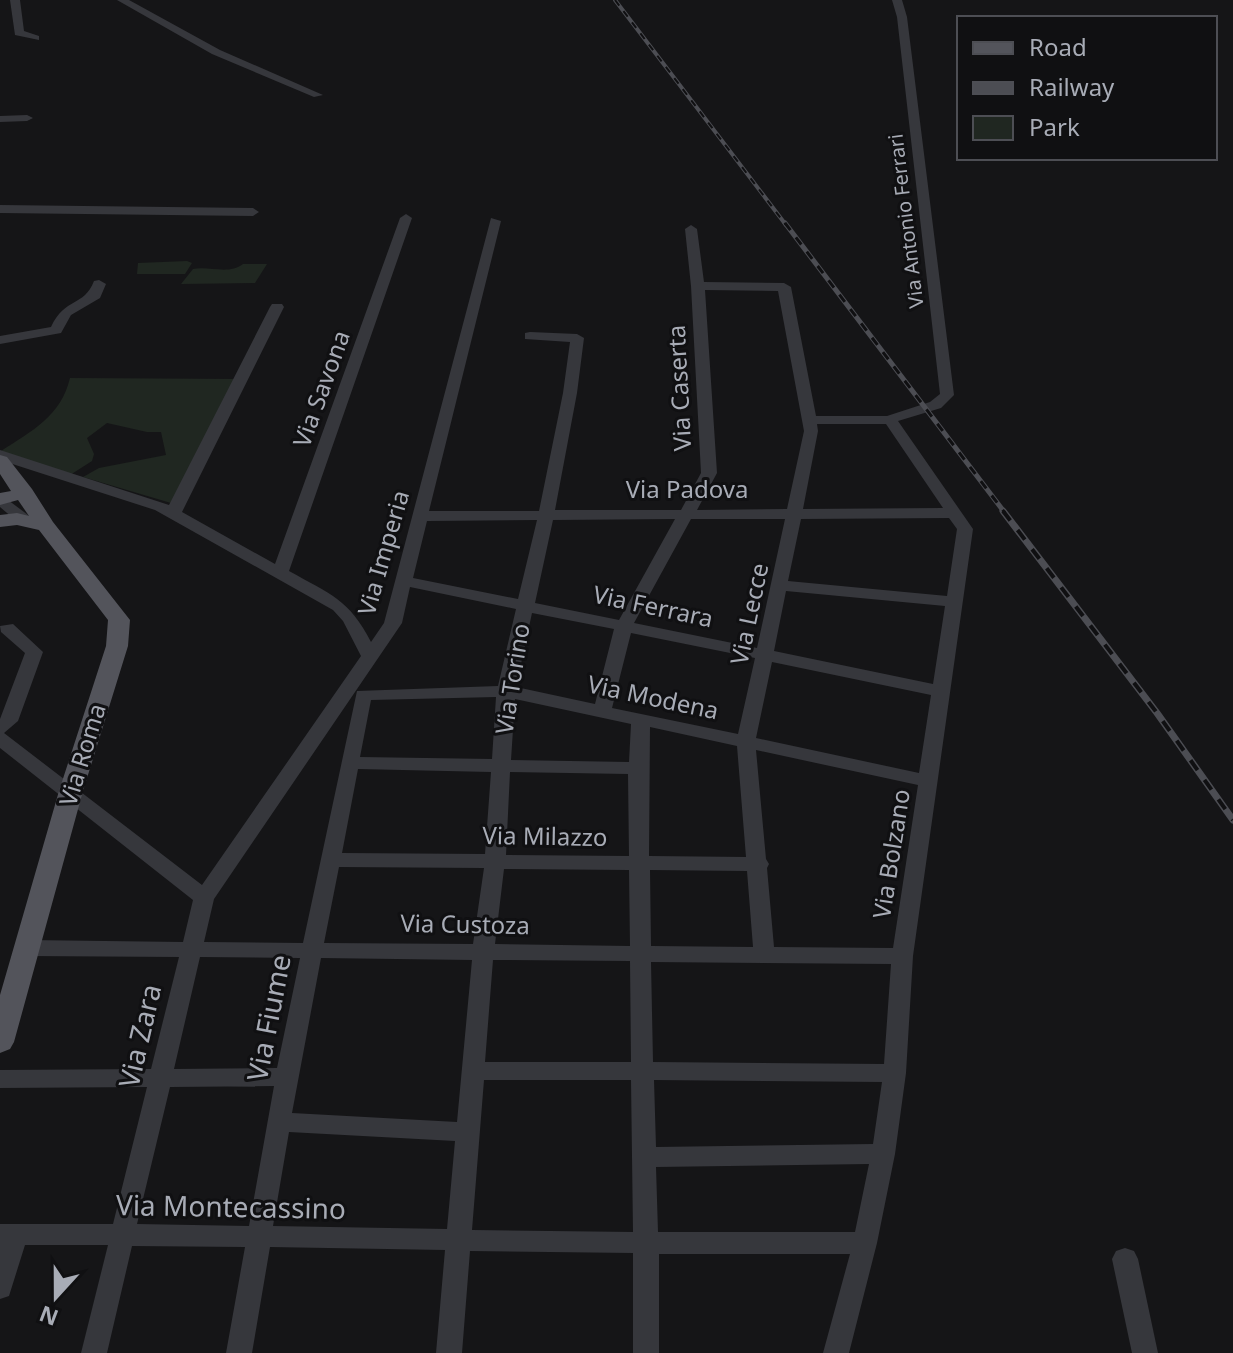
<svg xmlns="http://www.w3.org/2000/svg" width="1233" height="1353" viewBox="0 0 1233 1353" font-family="'Noto Sans',sans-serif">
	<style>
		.green { fill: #202721 }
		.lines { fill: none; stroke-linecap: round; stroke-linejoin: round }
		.minor { fill: #36373c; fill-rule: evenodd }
		.major { fill: #53545b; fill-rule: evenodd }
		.rail-far2-casing { stroke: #4c4d53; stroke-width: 4 }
		.rail-far1-casing { stroke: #4c4d53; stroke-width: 5 }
		.rail-casing { stroke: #4c4d53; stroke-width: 7 }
		.rail-far2 { stroke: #101012; stroke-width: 2; stroke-dasharray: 7; stroke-linecap: butt }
		.rail-far1 { stroke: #101012; stroke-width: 3; stroke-dasharray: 9; stroke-linecap: butt }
		.rail { stroke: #101012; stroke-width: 4; stroke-dasharray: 12; stroke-linecap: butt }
		.labels { text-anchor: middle; stroke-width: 6; stroke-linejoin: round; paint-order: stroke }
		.far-street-label { font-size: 20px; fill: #a8acb6; stroke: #101012 }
		.street-label { font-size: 24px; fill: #a8acb6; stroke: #101012 }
		.near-street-label { font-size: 28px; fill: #a8acb6; stroke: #101012 }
	</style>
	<rect width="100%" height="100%" fill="#151517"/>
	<g class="green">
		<path d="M187,261L192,263L185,274H137L138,263Z"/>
		<path d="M243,264H267L255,283L181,284L193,269C210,266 229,275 243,264Z"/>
		<path d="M70,378L240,379L171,503L83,477L99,468L166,455L161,432H147L107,423L87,438L94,454L92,461L70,475L1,451C32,431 61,416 70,378Z"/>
	</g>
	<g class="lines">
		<g class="minor">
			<path d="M10,0H20L24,31L39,36V40L15,35Z"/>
			<path d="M117,0H129L220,50L323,95L314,97L212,54Z"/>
			<path d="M892,0H902L907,17L954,395L941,408L898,421L973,529L913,956L906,1073L895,1154L877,1243L849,1353H823L850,1254H659V1353H633V1253L470,1251L462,1353H436L445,1250L270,1247L252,1353H226L245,1247L132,1246L107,1353H81L108,1245H25L9,1296L0,1299V1224H113L147,1087L0,1088V1070L151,1069L179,957L27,956L19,953L16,948L19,943L27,940L183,942L193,900L0,748V719L25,653L1,632L0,626L13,624L43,652L18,721L4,733L202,885L361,656L343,621L333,610L155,510L0,460V450L169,505L270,307L272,304H282L284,307L182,512L275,564L400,218L406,214L412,218L289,571C330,594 349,599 371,642L384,623L491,218L501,221L429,511H539L563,393L570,342L525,339V333L530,332L577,334L584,338L577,393L555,510H681L701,473L691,286L685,229L691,225L697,229L704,282L784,283L791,287L816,416H887L930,402L940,394L897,17ZM705,290L778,291L804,431L787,509L697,510L717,473ZM817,424H886L943,508L803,509L818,431ZM949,518L957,529L947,596L788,581L801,519ZM675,519L619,620L535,603L553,520ZM691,519H785L757,648L634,623ZM537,520L518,599L413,578L427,521ZM410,587L516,609L498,686L357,691L303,943L204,942L214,899L402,623ZM786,591L945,606L933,684L774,651ZM532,613L614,629L595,704L516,687ZM631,633L755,658L738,734L612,708ZM772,662L931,695L919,773L756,738ZM496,697L492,759L360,757L371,700ZM515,699L631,724L629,762L511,760ZM650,727L737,746L746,857L649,856ZM756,750L918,785L893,948L774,947L767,868L769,864L766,859ZM358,769L491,772L485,854L342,853ZM510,772L628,774L629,856L506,855ZM339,867L484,868L473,944L324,943ZM504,869L629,870L630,946L495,944ZM650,870L747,871L753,947L651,946ZM200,957L300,958L277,1068L174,1069ZM321,958L472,960L457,1122L292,1113ZM493,960L630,961L631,1062H485ZM651,962L891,964L884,1064L653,1062ZM484,1080H631L633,1232L472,1230ZM654,1080L882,1082L873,1144L656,1147ZM274,1086L249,1226L137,1224L170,1087ZM289,1132L455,1141L447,1229L273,1226ZM869,1164L855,1232H658L656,1167Z"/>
			<path d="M0,116L27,115L33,118L27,121L0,122Z"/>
			<path d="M0,205L253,208L259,212L253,216L0,213Z"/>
			<path d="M99,280L106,284L100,298L71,315L61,333L0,344V336L51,327C65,297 84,307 94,281Z"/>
			<path d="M0,494L32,518L34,521L32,524H20L0,507Z"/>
			<path d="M1125,1248L1134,1251L1138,1259L1158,1353H1132L1112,1259L1116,1251Z"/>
		</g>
		<path class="major" d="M0,455L7,457L32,489L53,522L130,620L128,646L83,791L14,1042L10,1049L0,1053V995L59,791L106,646L108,620L39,530L17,525L0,527V515L17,513L29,516L18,500L0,505V493L11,491L0,474Z"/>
		<g class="rail-far2-casing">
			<path id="rail-far2" d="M615,0L786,225"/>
		</g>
		<g class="rail-far1-casing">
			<path id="rail-far1" d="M785,223L1005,513"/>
		</g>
		<g class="rail-casing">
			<path id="rail" d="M1003,511L1157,713L1233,820"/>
		</g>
		<use href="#rail-far2" class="rail-far2"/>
		<use href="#rail-far1" class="rail-far1"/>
		<use href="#rail" class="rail"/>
	</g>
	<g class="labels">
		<g class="far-street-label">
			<text transform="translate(906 221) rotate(-97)" y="7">Via Antonio Ferrari</text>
		</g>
		<g class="street-label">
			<text transform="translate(680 388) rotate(-93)" y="8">Via Caserta</text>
			<text transform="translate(322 389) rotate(-70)" y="8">Via Savona</text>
			<text x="687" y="498">Via Padova</text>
			<text transform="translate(384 553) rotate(-74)" y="8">Via Imperia</text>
			<text transform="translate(653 607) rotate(12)" y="8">Via Ferrara</text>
			<text transform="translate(750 614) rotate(-78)" y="8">Via Lecce</text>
			<text transform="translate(513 679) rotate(-81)" y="8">Via Torino</text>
			<text transform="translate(653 698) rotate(12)" y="8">Via Modena</text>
			<text transform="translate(83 755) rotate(-73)" y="8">Via Roma</text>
			<text transform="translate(545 837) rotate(1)" y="8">Via Milazzo</text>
			<text transform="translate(892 854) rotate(-81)" y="8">Via Bolzano</text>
			<text transform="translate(465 925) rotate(1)" y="8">Via Custoza</text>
		</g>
		<g class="near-street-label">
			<text transform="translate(269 1018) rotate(-79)" y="10">Via Fiume</text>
			<text transform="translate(140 1036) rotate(-77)" y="10">Via Zara</text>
			<text transform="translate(231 1207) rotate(1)" y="10">Via Montecassino</text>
		</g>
	</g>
	<rect x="957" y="16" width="260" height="144" fill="#101012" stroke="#4d4e54" stroke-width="2"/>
	<rect x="973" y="42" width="40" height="12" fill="#53545b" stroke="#4d4e54" stroke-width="2"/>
	<text x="1029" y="56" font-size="24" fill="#a8acb6">Road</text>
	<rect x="973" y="82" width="40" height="12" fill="#4c4d53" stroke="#4d4e54" stroke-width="2"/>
	<text x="1029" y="96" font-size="24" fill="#a8acb6">Railway</text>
	<rect x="973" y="116" width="40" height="24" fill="#202721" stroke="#4d4e54" stroke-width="2"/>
	<text x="1029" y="136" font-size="24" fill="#a8acb6">Park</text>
	<g transform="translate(56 1297) rotate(201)" stroke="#101012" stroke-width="6" paint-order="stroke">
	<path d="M0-6L14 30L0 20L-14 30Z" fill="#a8acb6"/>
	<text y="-12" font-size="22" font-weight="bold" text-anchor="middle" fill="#a8acb6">N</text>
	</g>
</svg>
